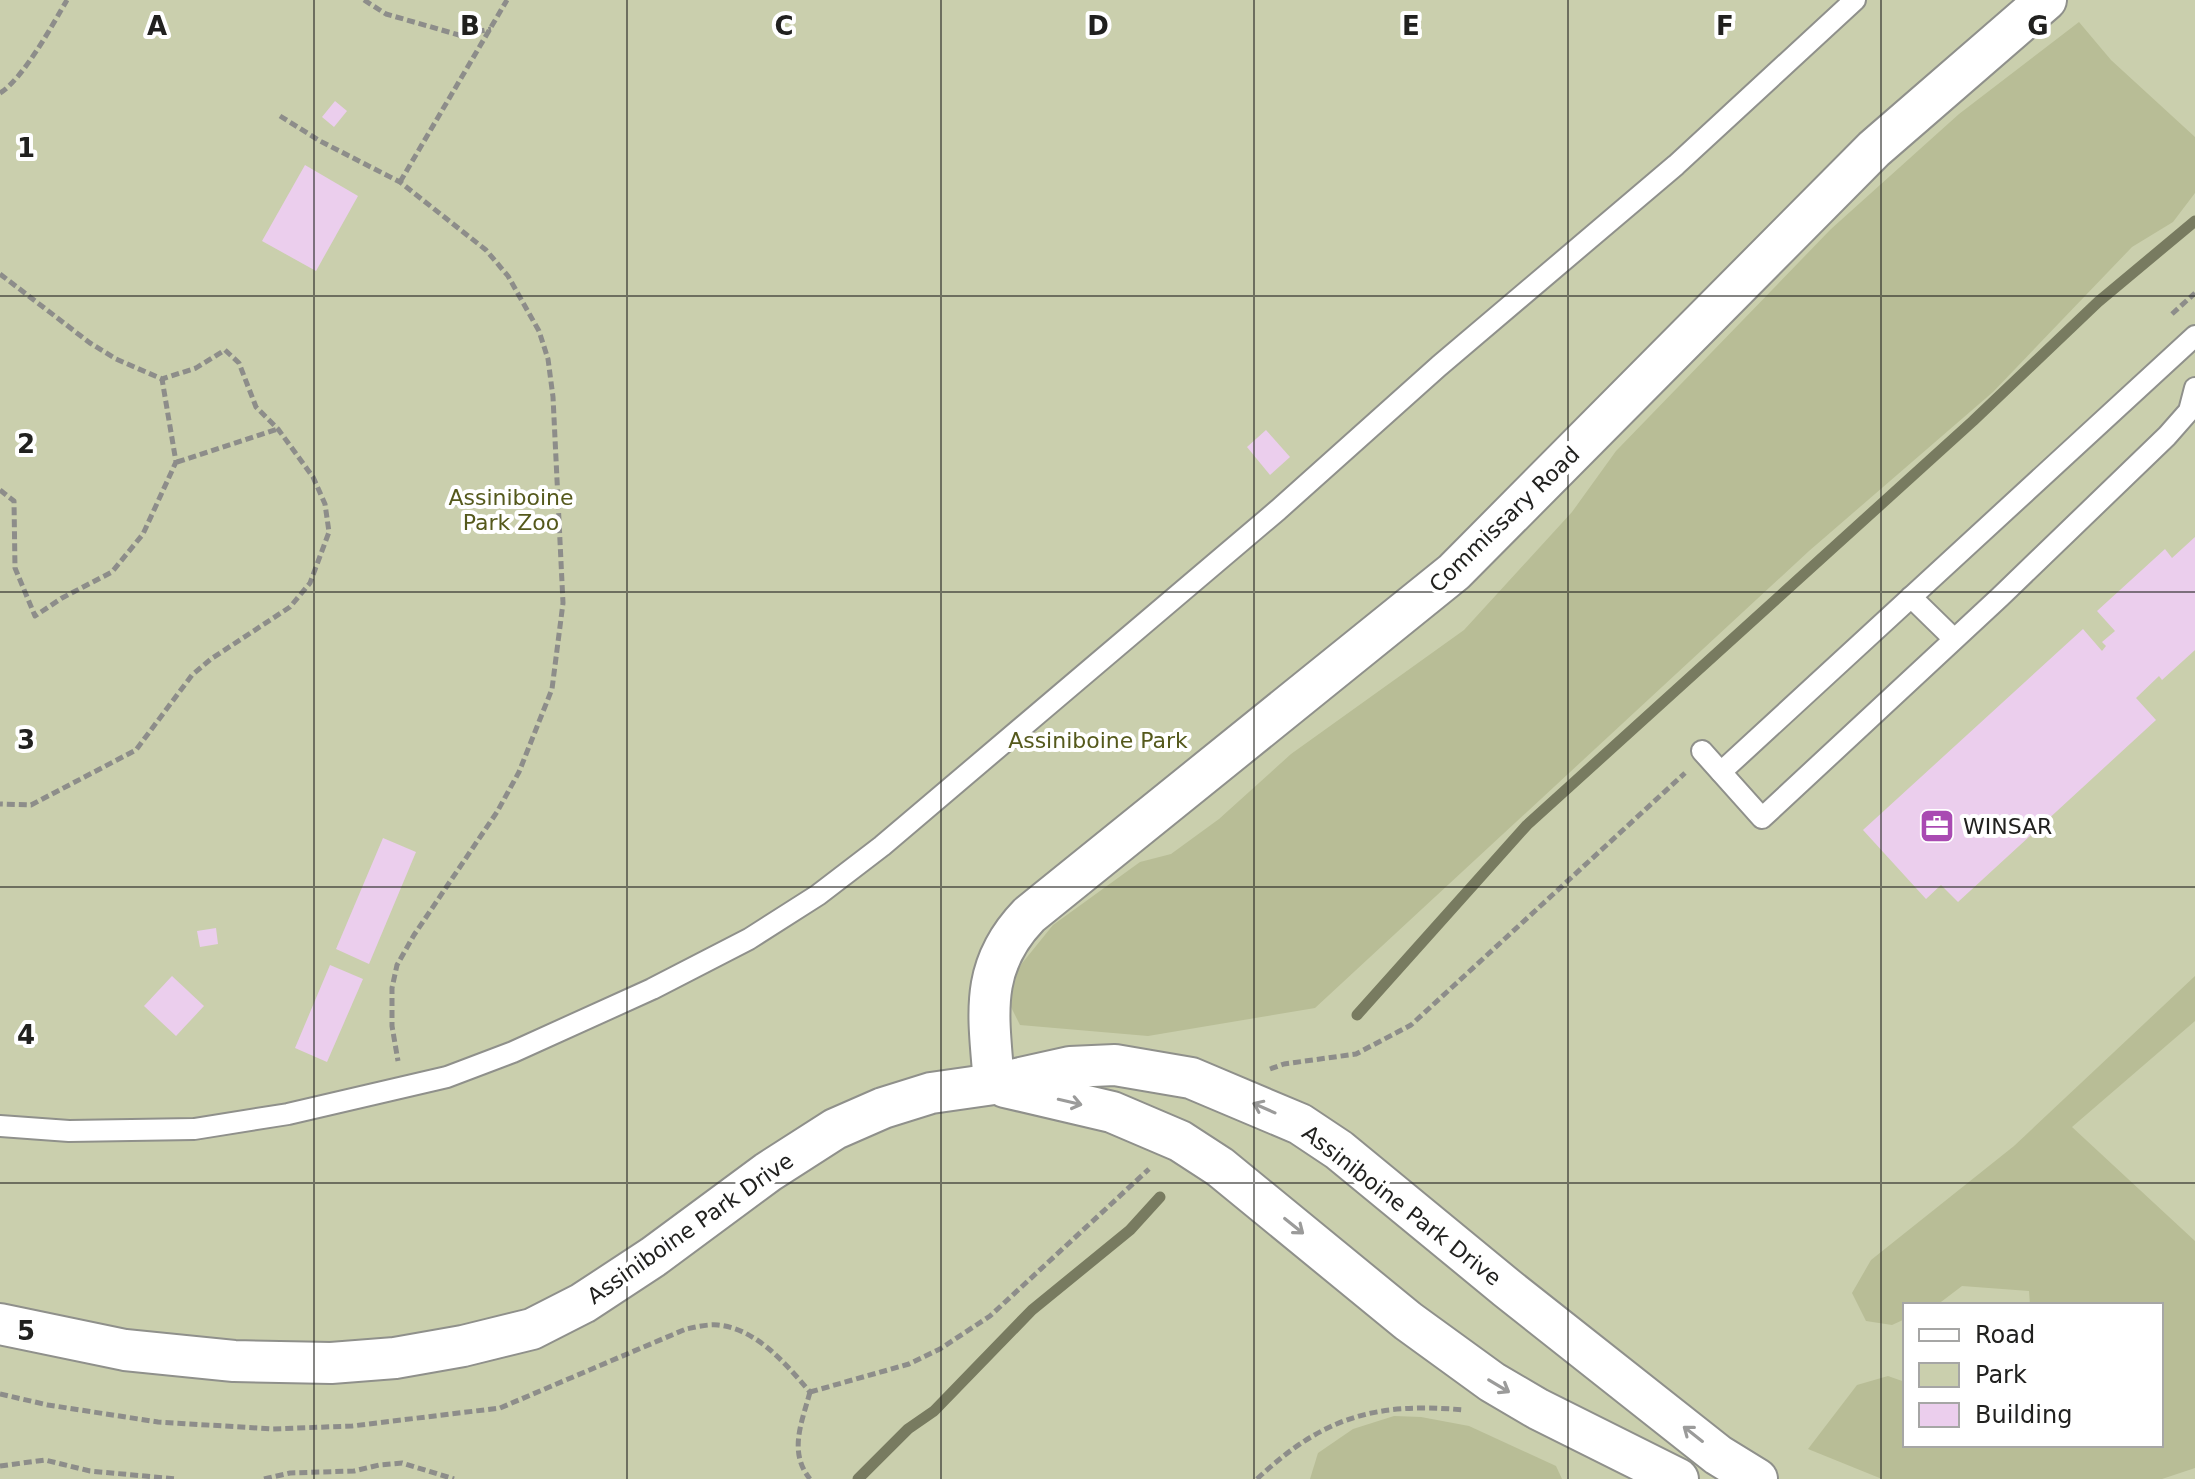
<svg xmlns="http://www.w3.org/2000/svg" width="2195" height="1479" viewBox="0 0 2195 1479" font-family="'DejaVu Sans',sans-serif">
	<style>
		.green { fill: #cacfad; fill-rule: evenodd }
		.forest { fill: #b8bd96 }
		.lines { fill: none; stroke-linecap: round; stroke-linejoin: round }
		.stream { stroke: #787b60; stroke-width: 11 }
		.building { fill: #ebceed }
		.lane-casing { stroke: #8f908b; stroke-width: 24 }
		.street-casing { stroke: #8f908b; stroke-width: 44 }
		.path { stroke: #8d8d8a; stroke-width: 5; stroke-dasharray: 8 4; stroke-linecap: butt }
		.lane { stroke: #fff; stroke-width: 20 }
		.street { stroke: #fff; stroke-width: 40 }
		.oneway { stroke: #9b9b9a }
		.grid { fill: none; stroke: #21211f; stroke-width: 2; stroke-opacity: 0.55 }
		.labels { text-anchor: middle; stroke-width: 8; stroke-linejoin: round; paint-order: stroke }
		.park-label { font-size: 22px; fill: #55591c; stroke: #fff }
		.street-label { font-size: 22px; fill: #21211f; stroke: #fff }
		.poi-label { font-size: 22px; fill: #21211f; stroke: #fff; text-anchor: start }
		.grid-label { font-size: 26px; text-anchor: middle; font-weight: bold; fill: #21211f; stroke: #fff; stroke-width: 8; stroke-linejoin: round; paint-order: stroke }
	</style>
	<rect width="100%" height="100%" fill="#f6f7f2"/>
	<path class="green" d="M0,0H2195V1479H0ZM1905,1305H2161V1445H1905Z"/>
	<g class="forest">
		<path d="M2079,22L2111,60L2195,137V193L2173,222L2132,247L1993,392L1809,551L1315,1008L1148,1036L1020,1025L1008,1001L1019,967L1053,925L1140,862L1171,854L1219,819L1291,754L1464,630L1572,512L1616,451L1831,229L1959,114Z"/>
		<path d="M2195,976V1021L2072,1127L2195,1241V1468L2162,1479H1882L1808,1449L1857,1385L1888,1376L1905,1382V1445H2161V1305H2030L2029,1291L1962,1286L1937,1305H1905V1319L1892,1325L1866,1321L1852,1293L1871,1260L2014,1146Z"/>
		<path d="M1394,1416L1421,1417L1469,1426L1556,1466L1562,1479H1310L1318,1453L1353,1429Z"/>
	</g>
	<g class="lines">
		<g class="stream">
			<path d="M1357,1015L1527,825L1973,421L2098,302L2195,221"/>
			<path d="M858,1479L908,1429L934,1411L1032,1310L1130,1230L1160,1197"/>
		</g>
	</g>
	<g class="building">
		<path d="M335,101L347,111L334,127L322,117Z"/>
		<path d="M305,165L358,196L316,271L262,241Z"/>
		<path d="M1266,430L1290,457L1270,475L1247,447Z"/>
		<path d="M2195,537V650L2162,680L2159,676L2136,698L2156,720L1958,902L1941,885L1926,899L1863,830L2083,629L2102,651L2106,646L2102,642L2115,631L2097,611L2165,549L2172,558Z"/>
		<path d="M383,838L416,852L369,964L336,949Z"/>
		<path d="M216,928L218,944L200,947L197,931Z"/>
		<path d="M330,965L363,979L327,1062L295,1048Z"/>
		<path d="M172,976L204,1006L176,1036L144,1006Z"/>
	</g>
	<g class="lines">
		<g class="lane-casing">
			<g id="lane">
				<path d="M1911,597L1954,639"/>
				<path d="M1702,751L1762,818L2000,597L2167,436L2189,411L2195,388"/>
				<path d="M1721,772L2195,336"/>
				<path d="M0,1126L69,1131L194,1129L288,1114L447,1077L513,1052L652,989L749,939L818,895L882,846L1278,510L1439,366L1676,165L1855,0"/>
			</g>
		</g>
		<g class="street-casing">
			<g id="street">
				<path d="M994,1084C989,1016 978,968 1029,915L1454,572L1874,149L2046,0"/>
				<path d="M1005,1087L1112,1112L1180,1141L1220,1167L1408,1321L1492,1382L1538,1409L1678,1479"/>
				<path d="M0,1324L125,1350L234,1361L331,1363L395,1358L463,1346L532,1329L583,1303L653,1257L768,1172L835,1129L883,1108L931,1093L994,1084L1070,1067L1115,1065L1191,1078L1300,1124L1339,1150L1508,1289L1718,1455L1757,1479"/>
			</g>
		</g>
		<g class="path">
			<path d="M364,0L386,14L459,35L491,29"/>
			<path d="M0,93C23,79 53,24 67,0"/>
			<path d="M280,116L320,141L400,182L486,250L508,276L539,331L548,359L553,397L563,603L552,689L519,772L497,812L414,935L397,965L392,988V1026L398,1061"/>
			<path d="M400,182L507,0"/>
			<path d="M0,274L90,343L116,359L162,379L196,368L225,350L239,363L256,407L278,429L313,477L325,504L329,532L310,583L290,607L211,659L192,675L136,750L31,805L0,804"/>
			<path d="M2172,314L2195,293"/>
			<path d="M177,462L278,429"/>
			<path d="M0,490L14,501L15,568L35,616L62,598L112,572L143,534L176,462L162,379"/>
			<path d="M1270,1069L1284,1064L1356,1054L1411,1025L1685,773"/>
			<path d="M810,1392L909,1364L940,1349L990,1316L1149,1169"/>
			<path d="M810,1392C802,1422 788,1452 810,1479"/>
			<path d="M0,1394L48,1405L158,1422L273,1429L352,1426L500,1408L686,1329C696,1327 708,1324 718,1325C757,1329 786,1364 810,1392"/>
			<path d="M0,1466L45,1460L90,1471L176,1479"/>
			<path d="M264,1479L290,1473L354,1471L379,1465L402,1463L454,1479"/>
			<path d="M1257,1479C1323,1417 1375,1402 1464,1410"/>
		</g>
		<use href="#lane" class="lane"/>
		<use href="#street" class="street"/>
	</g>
	<defs><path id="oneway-shaft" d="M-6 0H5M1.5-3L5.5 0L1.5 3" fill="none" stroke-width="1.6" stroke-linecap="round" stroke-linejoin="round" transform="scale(2)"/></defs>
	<g class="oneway">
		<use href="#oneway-shaft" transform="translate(1070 1102) rotate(13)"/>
		<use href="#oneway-shaft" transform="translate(1264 1108) rotate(-156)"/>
		<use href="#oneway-shaft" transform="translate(1294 1226) rotate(39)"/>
		<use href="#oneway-shaft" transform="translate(1499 1386) rotate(31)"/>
		<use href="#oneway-shaft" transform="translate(1693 1434) rotate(-142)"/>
	</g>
	<path class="grid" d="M314,0V1479M627,0V1479M941,0V1479M1254,0V1479M1568,0V1479M1881,0V1479M0,296H2195M0,592H2195M0,887H2195M0,1183H2195"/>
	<defs>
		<g id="office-square" transform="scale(1.8)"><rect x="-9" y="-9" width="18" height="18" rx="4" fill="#a94ab2" stroke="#fff"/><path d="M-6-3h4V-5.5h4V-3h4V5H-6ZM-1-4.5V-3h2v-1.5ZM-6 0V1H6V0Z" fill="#fff"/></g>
	</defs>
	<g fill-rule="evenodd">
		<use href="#office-square" x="1937" y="826"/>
	</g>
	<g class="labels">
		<g class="park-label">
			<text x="511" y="505">Assiniboine<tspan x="511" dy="25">Park Zoo</tspan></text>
			<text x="1098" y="748">Assiniboine Park</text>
		</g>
		<g class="street-label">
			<text transform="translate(1504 519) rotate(-44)" y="8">Commissary Road</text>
			<text transform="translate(1402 1205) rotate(38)" y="8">Assiniboine Park Drive</text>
			<text transform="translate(690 1228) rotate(-35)" y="8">Assiniboine Park Drive</text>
		</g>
		<g class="poi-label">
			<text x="1963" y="834">WINSAR</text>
		</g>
	</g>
	<g class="grid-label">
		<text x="157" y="35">A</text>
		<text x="470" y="35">B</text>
		<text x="784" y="35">C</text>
		<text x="1098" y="35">D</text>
		<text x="1411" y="35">E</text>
		<text x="1725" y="35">F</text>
		<text x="2038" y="35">G</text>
		<text x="26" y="157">1</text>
		<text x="26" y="453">2</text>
		<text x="26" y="749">3</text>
		<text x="26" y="1044">4</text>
		<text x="26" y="1340">5</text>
	</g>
	<rect x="1903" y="1303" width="260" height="144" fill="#ffffff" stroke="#a6a6a5" stroke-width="2"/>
	<rect x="1919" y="1329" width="40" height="12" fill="#ffffff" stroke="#a6a6a5" stroke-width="2"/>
	<text x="1975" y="1343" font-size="24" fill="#21211f">Road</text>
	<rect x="1919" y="1363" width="40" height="24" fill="#cacfad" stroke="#a6a6a5" stroke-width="2"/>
	<text x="1975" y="1383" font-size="24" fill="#21211f">Park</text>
	<rect x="1919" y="1403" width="40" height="24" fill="#ebceed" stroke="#a6a6a5" stroke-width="2"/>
	<text x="1975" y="1423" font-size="24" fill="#21211f">Building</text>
</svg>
